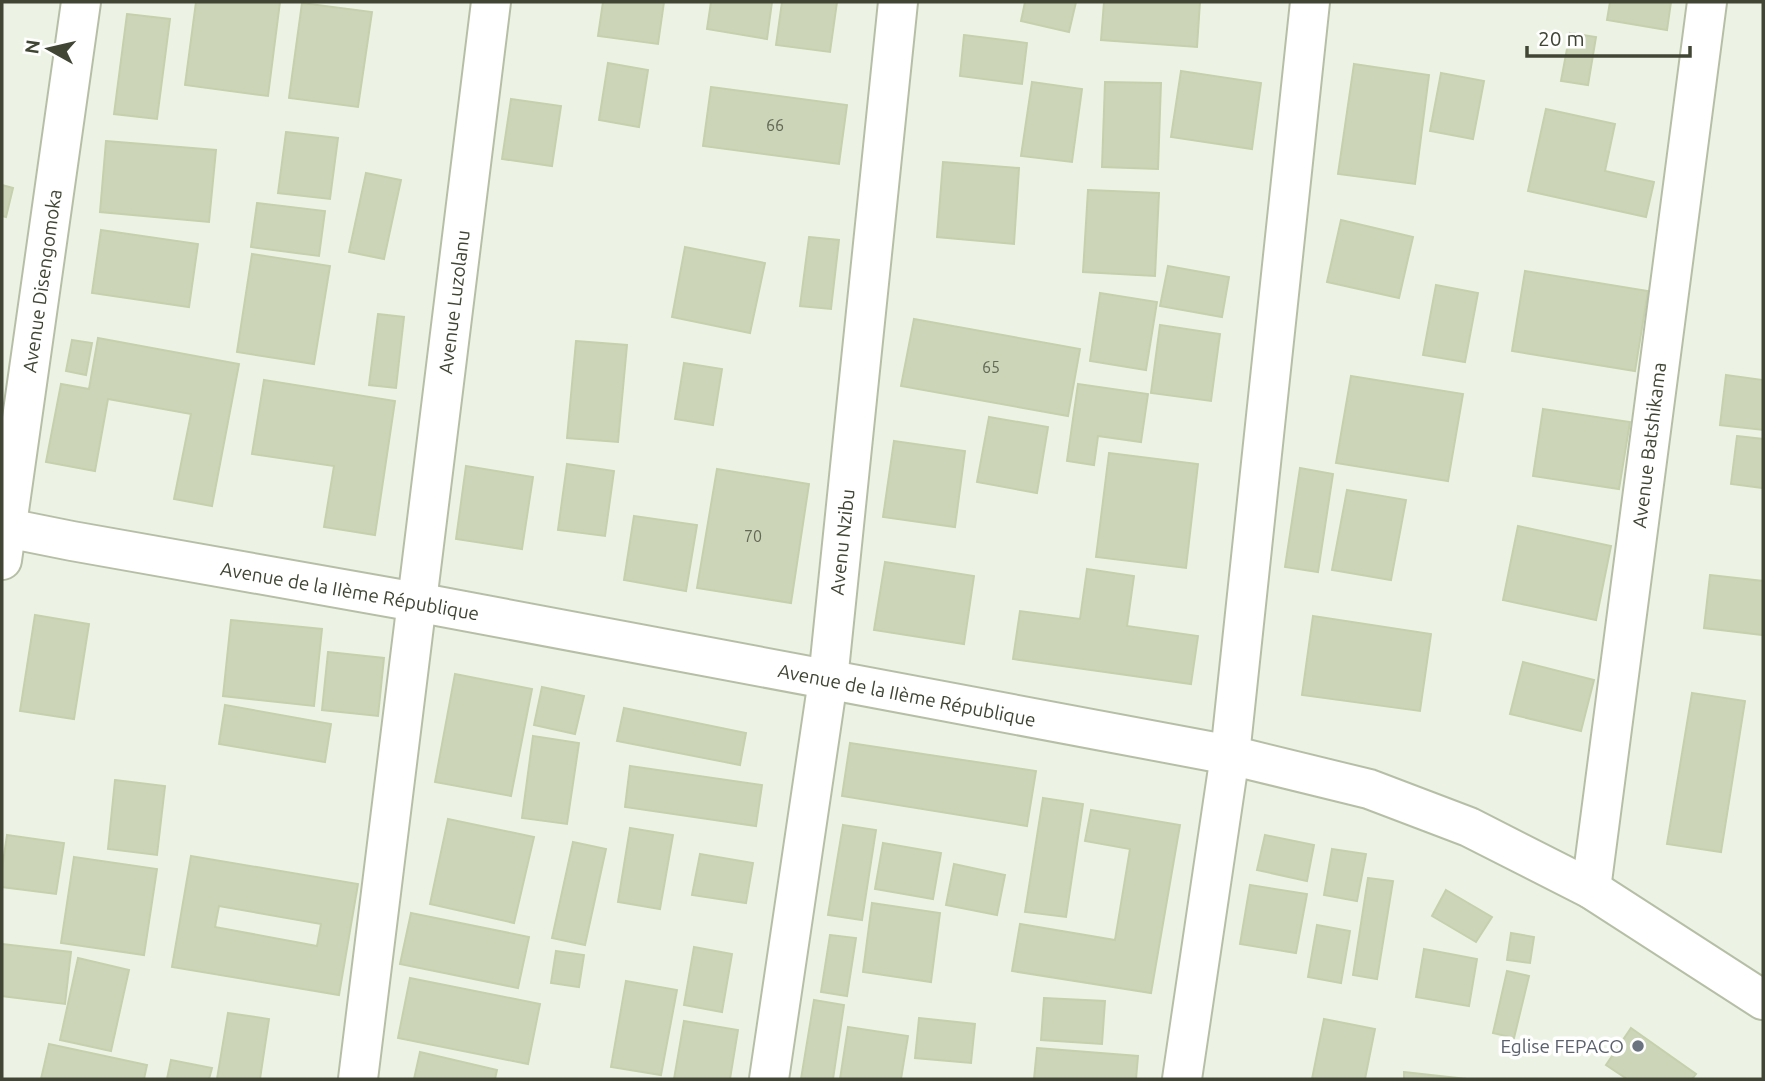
<svg xmlns="http://www.w3.org/2000/svg" width="1765" height="1081" viewBox="0 0 1765 1081" font-family="Ubuntu,sans-serif">
	<style>
		.building { fill: #cdd5b9; stroke: #c6d0ac; stroke-width: 2; fill-rule: evenodd }
		.lines { fill: none; stroke-linecap: round; stroke-linejoin: round }
		.minor-casing { stroke: #b6bfa6; stroke-width: 42 }
		.minor { stroke: #fff; stroke-width: 38 }
		.worship-dot { fill: #6b7280; stroke: #fff; stroke-width: 2.5 }
		.labels { text-anchor: middle; stroke-width: 7; stroke-linejoin: round; paint-order: stroke }
		.number-label { font-size: 16px; fill: #636955 }
		.street-label { font-size: 19px; fill: #404534; stroke: #fff }
		.worship-label { font-size: 19px; fill: #5b616d; stroke: #fff; text-anchor: end }
	</style>
	<rect width="100%" height="100%" fill="#edf3e4"/>
	<g class="building">
		<path d="M196,2H280L268,96L185,85Z"/>
		<path d="M603,2H664L658,44L598,36Z"/>
		<path d="M711,2H772L767,39L707,29Z"/>
		<path d="M782,2H837L830,52L776,45Z"/>
		<path d="M1025,2H1076L1069,32L1021,21Z"/>
		<path d="M1104,2H1200L1197,47L1101,40Z"/>
		<path d="M1610,2H1671L1667,30L1607,20Z"/>
		<path d="M302,3L372,12L358,107L289,98Z"/>
		<path d="M127,14L170,19L157,119L114,114Z"/>
		<path d="M1570,33L1596,37L1588,85L1561,81Z"/>
		<path d="M964,35L1027,43L1022,84L960,76Z"/>
		<path d="M608,63L648,70L639,127L599,120Z"/>
		<path d="M1354,64L1429,75L1415,184L1338,174Z"/>
		<path d="M1181,71L1261,83L1252,149L1171,137Z"/>
		<path d="M1441,73L1484,81L1473,139L1430,131Z"/>
		<path d="M1032,82L1082,89L1072,162L1021,156Z"/>
		<path d="M1105,82L1161,83L1158,169L1102,167Z"/>
		<path d="M711,87L847,105L839,164L703,146Z"/>
		<path d="M511,99L561,106L552,166L502,159Z"/>
		<path d="M1546,109L1615,124L1605,171L1654,182L1646,217L1528,191Z"/>
		<path d="M286,132L338,138L330,199L278,193Z"/>
		<path d="M106,141L216,150L209,222L100,212Z"/>
		<path d="M943,162L1019,168L1014,244L937,237Z"/>
		<path d="M366,173L401,180L384,259L349,252Z"/>
		<path d="M2,185L13,188L6,217L2,216Z"/>
		<path d="M1088,190L1159,193L1155,276L1083,272Z"/>
		<path d="M257,203L325,211L319,256L251,247Z"/>
		<path d="M1341,220L1413,237L1399,298L1327,282Z"/>
		<path d="M101,230L198,244L189,307L92,293Z"/>
		<path d="M809,237L839,240L831,309L800,306Z"/>
		<path d="M685,247L765,263L750,333L672,317Z"/>
		<path d="M252,254L330,266L314,364L237,352Z"/>
		<path d="M1168,266L1229,277L1222,317L1160,306Z"/>
		<path d="M1525,271L1648,291L1635,371L1512,351Z"/>
		<path d="M1436,285L1478,293L1465,362L1423,355Z"/>
		<path d="M1100,293L1157,302L1146,370L1090,361Z"/>
		<path d="M378,314L404,317L396,388L369,385Z"/>
		<path d="M914,319L1080,349L1068,416L901,386Z"/>
		<path d="M1160,325L1220,334L1211,401L1151,393Z"/>
		<path d="M98,338L239,364L212,506L174,499L191,414L108,399L95,471L46,462L61,384L89,389Z"/>
		<path d="M72,340L92,343L86,375L66,371Z"/>
		<path d="M576,341L627,345L618,442L567,438Z"/>
		<path d="M684,363L722,369L713,425L675,419Z"/>
		<path d="M1726,375L1763,380V430L1720,425Z"/>
		<path d="M1351,376L1463,394L1448,481L1336,463Z"/>
		<path d="M264,380L395,401L375,535L324,527L334,466L252,454Z"/>
		<path d="M1078,384L1148,394L1141,442L1098,436L1094,465L1067,461Z"/>
		<path d="M1543,409L1630,422L1619,489L1533,476Z"/>
		<path d="M989,417L1048,427L1037,493L977,482Z"/>
		<path d="M1737,436L1763,439V488L1731,484Z"/>
		<path d="M894,441L965,451L955,527L883,517Z"/>
		<path d="M1109,453L1198,464L1186,568L1096,557Z"/>
		<path d="M567,464L614,471L605,536L558,530Z"/>
		<path d="M466,466L533,477L522,549L456,539Z"/>
		<path d="M1300,468L1333,474L1318,572L1285,567Z"/>
		<path d="M717,469L809,484L791,603L697,588Z"/>
		<path d="M1347,490L1406,500L1391,580L1332,570Z"/>
		<path d="M634,516L697,525L686,591L624,580Z"/>
		<path d="M1518,526L1611,546L1596,620L1503,600Z"/>
		<path d="M885,562L974,576L964,644L874,630Z"/>
		<path d="M1087,569L1134,576L1127,626L1198,636L1191,684L1013,659L1020,611L1080,619Z"/>
		<path d="M1710,575L1763,581V635L1704,628Z"/>
		<path d="M35,615L89,624L74,719L20,711Z"/>
		<path d="M1313,616L1431,634L1420,711L1302,695Z"/>
		<path d="M231,620L322,629L314,706L223,696Z"/>
		<path d="M328,652L384,658L378,716L322,710Z"/>
		<path d="M1523,662L1594,680L1581,731L1510,714Z"/>
		<path d="M455,674L532,689L511,796L435,782Z"/>
		<path d="M542,687L584,696L575,734L534,725Z"/>
		<path d="M1692,693L1745,701L1721,852L1667,844Z"/>
		<path d="M225,705L331,724L325,762L219,744Z"/>
		<path d="M624,708L746,733L740,765L617,741Z"/>
		<path d="M533,736L579,743L567,824L522,818Z"/>
		<path d="M850,743L1036,771L1027,826L842,796Z"/>
		<path d="M630,766L762,785L756,826L625,807Z"/>
		<path d="M115,780L165,786L157,855L108,849Z"/>
		<path d="M1043,798L1083,804L1066,917L1025,912Z"/>
		<path d="M1091,810L1180,825L1151,993L1012,971L1020,924L1115,940L1130,849L1085,841Z"/>
		<path d="M448,819L534,837L514,923L430,904Z"/>
		<path d="M843,825L876,830L862,920L828,915Z"/>
		<path d="M630,828L673,835L660,909L618,902Z"/>
		<path d="M7,835L64,843L56,894L2,887V869Z"/>
		<path d="M1265,835L1314,845L1307,881L1257,870Z"/>
		<path d="M573,842L606,849L585,945L552,938Z"/>
		<path d="M883,843L941,853L933,899L875,889Z"/>
		<path d="M1332,849L1366,854L1357,901L1324,895Z"/>
		<path d="M700,854L753,863L746,903L692,895Z"/>
		<path d="M191,856L358,884L339,995L172,967ZM219,906L321,924L317,946L215,927Z"/>
		<path d="M74,857L157,869L144,955L61,943Z"/>
		<path d="M954,864L1005,875L997,915L946,905Z"/>
		<path d="M1368,878L1393,881L1377,979L1353,975Z"/>
		<path d="M1250,885L1307,894L1296,953L1240,944Z"/>
		<path d="M1446,890L1492,917L1476,942L1432,916Z"/>
		<path d="M872,903L940,913L931,982L863,972Z"/>
		<path d="M411,913L529,937L518,988L400,964Z"/>
		<path d="M1317,925L1350,931L1341,983L1308,977Z"/>
		<path d="M1511,933L1534,937L1530,963L1507,960Z"/>
		<path d="M830,935L856,938L847,996L821,992Z"/>
		<path d="M2,944L71,952L65,1004L2,996Z"/>
		<path d="M694,947L732,954L722,1012L684,1005Z"/>
		<path d="M1424,949L1477,959L1469,1006L1416,997Z"/>
		<path d="M556,951L584,955L579,987L551,983Z"/>
		<path d="M78,958L129,970L111,1051L60,1040Z"/>
		<path d="M1507,971L1529,976L1514,1038L1493,1033Z"/>
		<path d="M410,978L540,1004L528,1064L398,1038Z"/>
		<path d="M626,981L677,990L661,1075L611,1067Z"/>
		<path d="M1044,998L1105,1001L1102,1044L1041,1040Z"/>
		<path d="M814,1000L844,1005L833,1079H801Z"/>
		<path d="M228,1013L269,1019L260,1079H217Z"/>
		<path d="M919,1018L975,1024L971,1063L915,1058Z"/>
		<path d="M1324,1019L1375,1029L1365,1079H1312Z"/>
		<path d="M684,1021L738,1030L730,1079H674Z"/>
		<path d="M848,1027L908,1036L901,1079H840Z"/>
		<path d="M1631,1028L1696,1074L1692,1079H1627L1606,1065Z"/>
		<path d="M49,1044L147,1065L144,1079H41Z"/>
		<path d="M1037,1048L1138,1056L1136,1079H1034Z"/>
		<path d="M420,1052L497,1070L495,1079H414Z"/>
		<path d="M171,1060L212,1068L209,1079H167Z"/>
		<path d="M1404,1072L1467,1079H1404Z"/>
	</g>
	<g class="lines">
		<g class="minor-casing">
			<g id="minor">
				<path d="M2,527L72,541L416,602L1230,755L1369,789L1469,827L1591,889L1763,1000"/>
				<path d="M2,560L81,2"/>
				<path d="M1591,889L1707,2"/>
				<path d="M358,1079L491,2"/>
				<path d="M769,1079L828,680L898,2"/>
				<path d="M1182,1079L1230,755L1310,2"/>
			</g>
		</g>
		<use href="#minor" class="minor"/>
	</g>
	<circle class="worship-dot" cx="1638" cy="1046" r="7"/>
	<g class="labels">
		<g class="number-label">
			<text x="775" y="131">66</text>
			<text x="991" y="373">65</text>
			<text x="753" y="542">70</text>
		</g>
		<g class="street-label">
			<text transform="translate(42 281) rotate(-82)" y="7">Avenue Disengomoka</text>
			<text transform="translate(454 302) rotate(-83)" y="7">Avenue Luzolanu</text>
			<text transform="translate(1649 445) rotate(-83)" y="7">Avenue Batshikama</text>
			<text transform="translate(842 542) rotate(-84)" y="7">Avenu Nzibu</text>
			<text transform="translate(350 591) rotate(10)" y="7">Avenue de la IIème République</text>
			<text transform="translate(907 695) rotate(11)" y="7">Avenue de la IIème République</text>
		</g>
		<g class="worship-label">
			<text x="1624" y="1053">Eglise FEPACO</text>
		</g>
	</g>
	<rect width="1765" height="1081" fill="none" stroke="#404534" stroke-width="7"/>
	<g transform="translate(49 49) rotate(278)" stroke="#ffffff" stroke-width="5" paint-order="stroke">
	<path d="M0-5L12 26L0 18L-12 26Z" fill="#404534"/>
	<text y="-10" font-size="19" font-weight="bold" text-anchor="middle" fill="#404534">N</text>
	</g>
	<path d="M1527 46v10h163v-10" fill="none" stroke="#404534" stroke-width="3.5"/>
	<text x="1538" y="46" font-size="21" fill="#404534" stroke="#ffffff" stroke-width="5" paint-order="stroke">20 m</text>
</svg>
